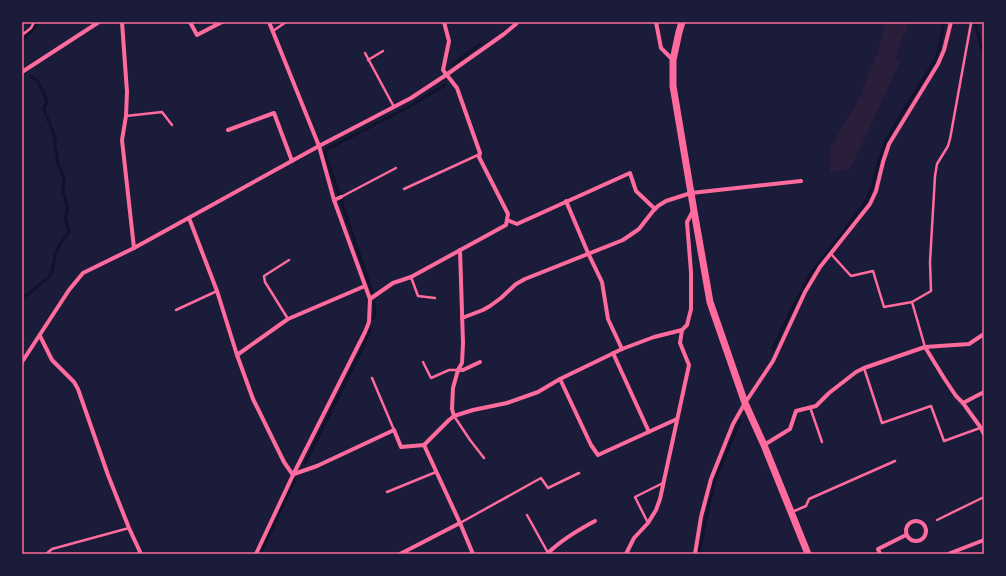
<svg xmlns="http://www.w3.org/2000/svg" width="1006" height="576" viewBox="0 0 1006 576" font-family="'Sofia Sans Condensed',sans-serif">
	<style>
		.green { fill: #2a1e3b }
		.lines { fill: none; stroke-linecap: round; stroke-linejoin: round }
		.stream { stroke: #12122b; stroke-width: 3 }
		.service { stroke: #ff6b9d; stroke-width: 2.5 }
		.minor { stroke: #ff6b9d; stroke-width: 4 }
		.tertiary { stroke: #ff6b9d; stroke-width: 7 }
		.neatline { fill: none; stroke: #ff6b9d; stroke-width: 1.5 }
	</style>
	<rect width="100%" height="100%" fill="#1b1b3a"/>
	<path class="green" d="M886,22H908L906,35L903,34L896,58L901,60L850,169L830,172V148L859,99L878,51Z"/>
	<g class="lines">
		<g class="stream">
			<path d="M975,22L981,46L984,54"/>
			<path d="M22,40L33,30L38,22"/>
			<path d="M453,64L480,44"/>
			<path d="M372,292L325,153L327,149L407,108L445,85"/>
			<path d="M22,299L49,277L52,272L56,252L59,246L68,233L69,229L65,219L67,212V206L63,192L64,177L57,162V154L55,146V140L52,129L45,113L44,108L47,102L45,96L37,80L30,76"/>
			<path d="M374,318L375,311L374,303"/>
			<path d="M773,349L792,309L812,272L845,230L866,201L871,190L879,161L885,143L893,128L934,62L939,49L944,22"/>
			<path d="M305,463L363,347L371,329"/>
			<path d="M260,554L295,480"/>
			<path d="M699,554L706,518L715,480L740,421"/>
		</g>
		<g class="service">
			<path d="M273,31L286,22"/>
			<path d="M22,35L31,28L34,22"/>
			<path d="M365,53L394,107"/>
			<path d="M368,60L383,51"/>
			<path d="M126,116L162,112L172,125"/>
			<path d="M404,189L480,154"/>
			<path d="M341,197L396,168"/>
			<path d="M831,254L851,276L873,271L884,307L912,302"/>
			<path d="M411,277L418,296L435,298"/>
			<path d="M176,310L217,291"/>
			<path d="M288,319L265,282L264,276L289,260"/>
			<path d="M925,347L912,302L931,291L930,262L935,176L937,164L948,146L950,139L971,23V22"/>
			<path d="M423,362L431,378L449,370H458"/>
			<path d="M864,368L882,423L931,406L944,441L980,428"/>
			<path d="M372,378L394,430"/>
			<path d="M810,407L822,442"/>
			<path d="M454,416L470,440L484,458"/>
			<path d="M387,492L436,472"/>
			<path d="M792,512L806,506L809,499L895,461"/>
			<path d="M527,515L548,553"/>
			<path d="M937,520L984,497"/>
			<path d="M460,523L541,478L548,488L579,473"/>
			<path d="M648,523L635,497L663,483"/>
			<path d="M46,554L52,549L129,528"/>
		</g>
		<g class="minor">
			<path d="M122,22L127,92L126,116L122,140L134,248"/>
			<path d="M190,22L197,35L222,22"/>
			<path d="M656,22L661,48L673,60"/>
			<path d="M22,72L99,22"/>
			<path d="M228,130L274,113L292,161"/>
			<path d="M334,200L341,197"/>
			<path d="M566,201L588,253L602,282L608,319L622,349"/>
			<path d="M189,218L217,291L237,355L253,399L284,462L293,475"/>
			<path d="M507,220L517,224L630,173L636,191L655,209"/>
			<path d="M370,299L393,283L411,277L506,225L508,214L479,157L480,153L457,88L443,70L449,41L444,22"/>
			<path d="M462,318L483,310L490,306L501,298L516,284L525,279L623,240L639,229L653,211L658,206L666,201L691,193L801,181"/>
			<path d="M40,336L52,360L74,382L78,389L108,475L129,528L141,554"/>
			<path d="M925,347L944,378L956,396L963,403L981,428L984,434"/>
			<path d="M613,353L649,432"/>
			<path d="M237,355L288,319L365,286"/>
			<path d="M22,362L69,290L83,273L134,248L319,146L411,98L446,75L504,34L516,24L517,22"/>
			<path d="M458,370H463L480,362"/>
			<path d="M560,379L591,445L598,455L677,419"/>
			<path d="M963,403L984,392"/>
			<path d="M454,416L452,409L453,388L458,370L462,363L463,343L460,250"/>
			<path d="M424,445L449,420L454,416L473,410L507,403L538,392L560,379L622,349L654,337L682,330L687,325L691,309V272L687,222L693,211"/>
			<path d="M764,445L790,429L796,411L816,406L829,393L856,372L864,368L925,347L969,344L984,334"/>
			<path d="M294,474L317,466L394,430L401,447L424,445L460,523L473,554"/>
			<circle cx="916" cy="531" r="10"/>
			<path d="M256,554L293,475L365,332L369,322L370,299L334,200L319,146L269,22"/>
			<path d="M400,554L460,523"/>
			<path d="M547,554C561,540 578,530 595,521"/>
			<path d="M626,554L634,538L648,523L656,510L660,499L689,365L680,343L682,330"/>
			<path d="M695,554L701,517L711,479L733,424L745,403L773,361L805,292L820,267L870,204L876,191L883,162L889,144L938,64L944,50L951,22"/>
			<path d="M880,554L878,549L906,535"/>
			<path d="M948,554L984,540"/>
		</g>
		<path class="tertiary" d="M682,22L679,32L673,60V86L694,211L710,302L745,403L764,445L808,554"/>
	</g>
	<rect width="1006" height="576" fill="none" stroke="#1b1b3a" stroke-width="46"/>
	<rect x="23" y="23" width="960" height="530" class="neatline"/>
</svg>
